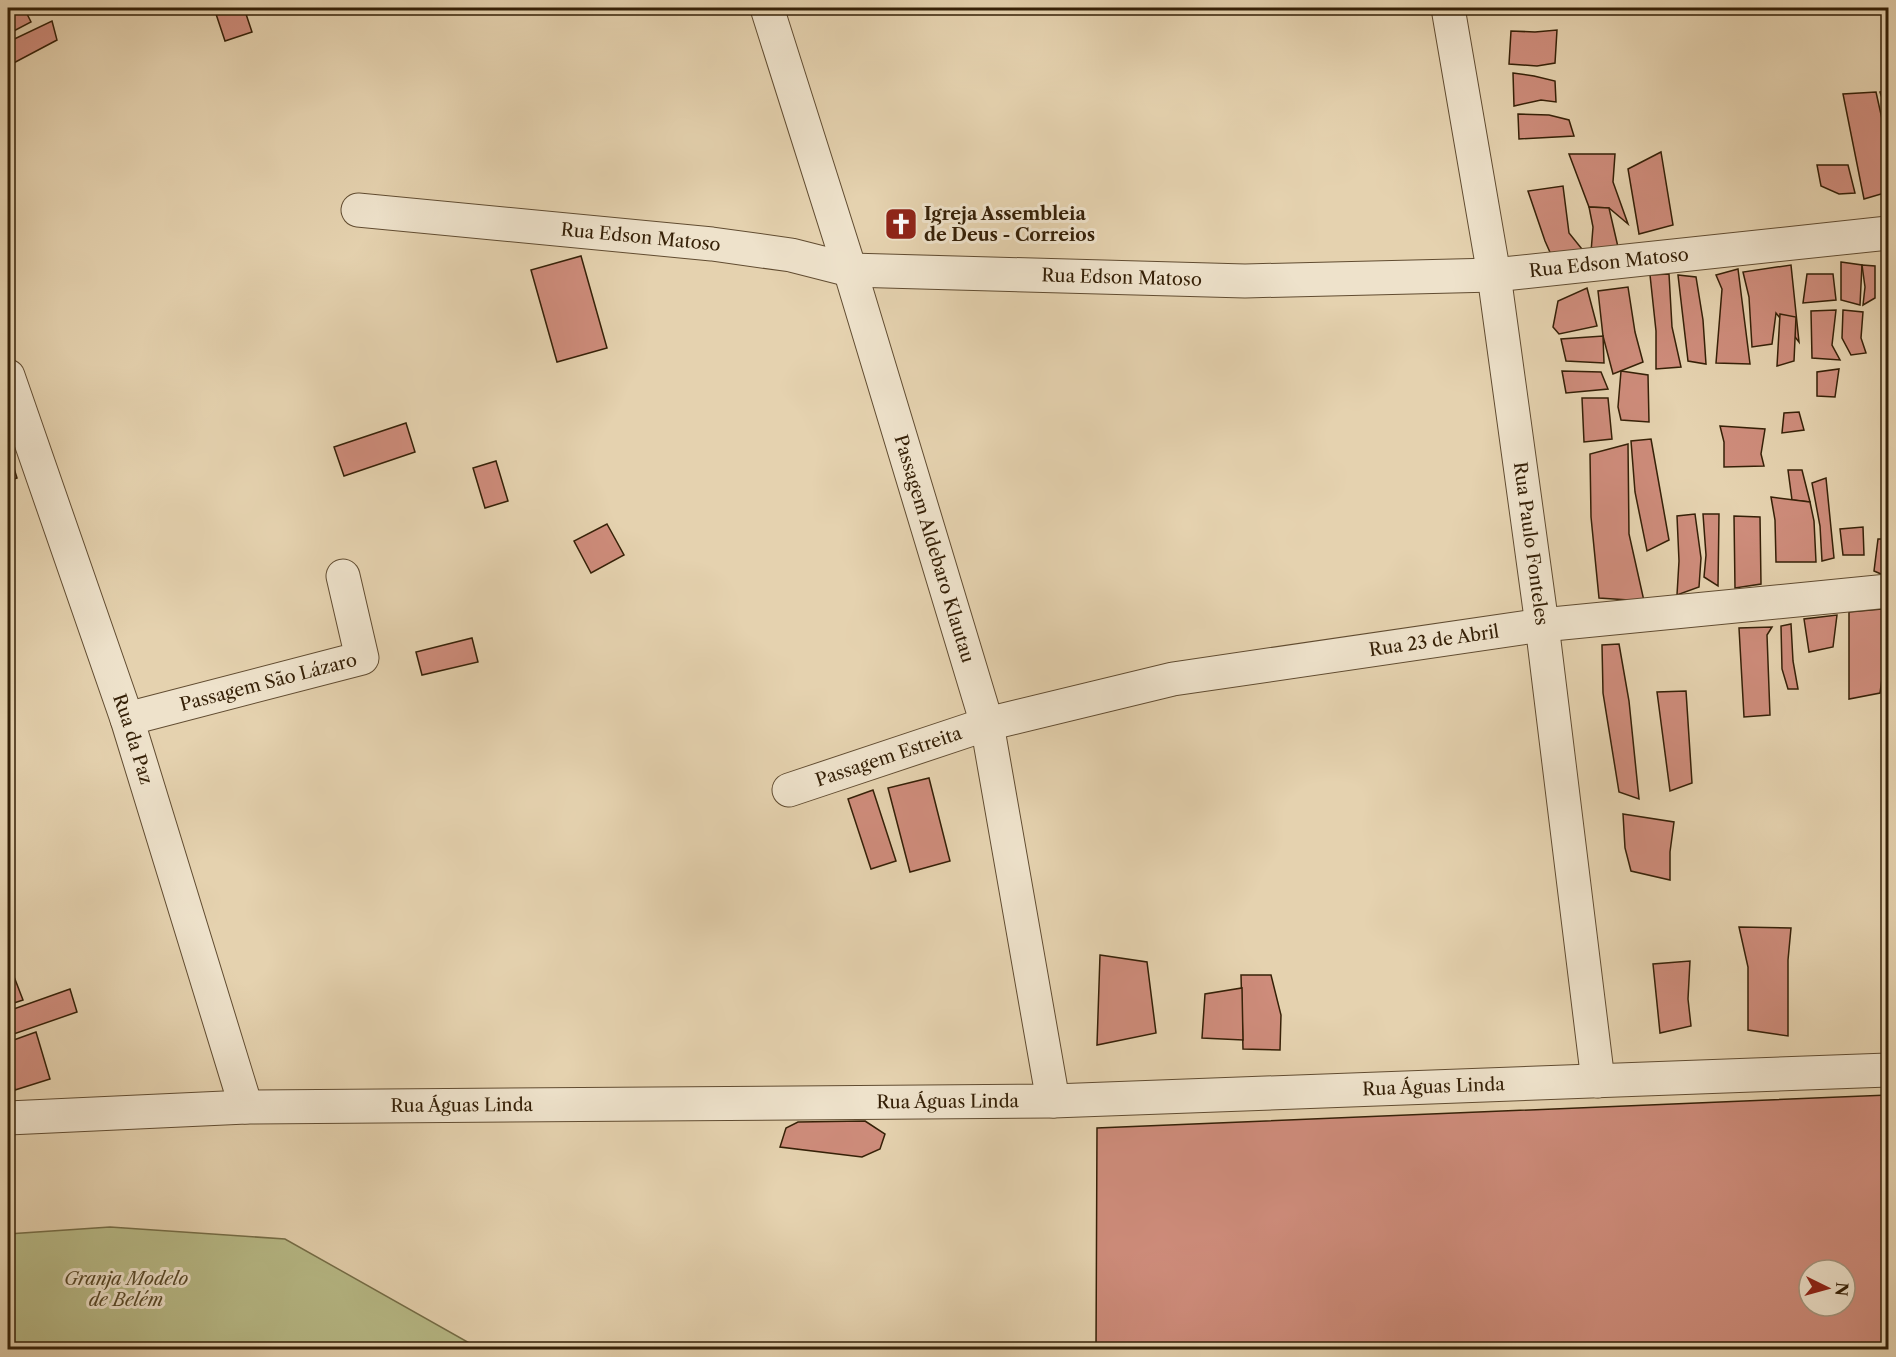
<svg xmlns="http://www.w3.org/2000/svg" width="1896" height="1357" viewBox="0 0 1896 1357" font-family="'Libre Caslon Text',serif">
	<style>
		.green { fill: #b8bb88; stroke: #766e48; stroke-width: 1.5 }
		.building { fill: #ce8c7b; stroke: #352007; stroke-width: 1.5; fill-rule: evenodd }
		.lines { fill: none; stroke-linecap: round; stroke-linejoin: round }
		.minor-casing { stroke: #614c31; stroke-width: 35 }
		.minor { stroke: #eee2cb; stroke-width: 33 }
		.labels { text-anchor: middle; stroke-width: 6; stroke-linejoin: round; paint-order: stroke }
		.poi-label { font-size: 18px; font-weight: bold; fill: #352007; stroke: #eee2cb; text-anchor: start }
		.street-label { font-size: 18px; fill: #352007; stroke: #eee2cb }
		.park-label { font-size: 18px; font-style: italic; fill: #564727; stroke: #eee2cb }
	</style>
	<rect width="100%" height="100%" fill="#e5d2af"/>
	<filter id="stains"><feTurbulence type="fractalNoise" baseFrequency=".00333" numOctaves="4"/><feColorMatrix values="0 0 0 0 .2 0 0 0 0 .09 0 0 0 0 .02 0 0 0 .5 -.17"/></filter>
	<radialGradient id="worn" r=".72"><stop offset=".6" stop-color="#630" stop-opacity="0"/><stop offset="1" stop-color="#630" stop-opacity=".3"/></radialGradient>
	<path class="green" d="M110,1227L285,1239L480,1349H8V1234Z"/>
	<g class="building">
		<path d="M8,8H24L31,22L8,34Z"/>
		<path d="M214,8H244L252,32L225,41Z"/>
		<path d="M52,21L57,40L8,66V42Z"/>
		<path d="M1557,30L1555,63L1537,66L1509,64L1511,31L1535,32Z"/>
		<path d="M1513,73L1534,76L1555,81L1556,102L1541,100L1514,106Z"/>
		<path d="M1888,90V116L1880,92Z"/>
		<path d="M1876,92L1888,146V192L1864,199L1843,94Z"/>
		<path d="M1518,114L1549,115L1569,120L1574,136L1519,139Z"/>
		<path d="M1661,152L1673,225L1639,234L1628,169Z"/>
		<path d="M1569,154H1615L1613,182L1628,224L1609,208L1589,207Z"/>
		<path d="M1817,165H1848L1855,193L1839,194L1821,186Z"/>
		<path d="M1563,186L1569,233L1590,259H1553L1545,241L1528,191Z"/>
		<path d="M1589,207L1609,208L1618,247L1591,252L1593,227Z"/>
		<path d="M581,256L607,348L557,362L531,270Z"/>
		<path d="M1888,256V294L1883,257Z"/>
		<path d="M1841,262L1862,265L1860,305L1841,300Z"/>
		<path d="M1791,265L1799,342L1776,313L1772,344L1752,347L1749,297L1743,272Z"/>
		<path d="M1862,265L1875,266V298L1863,305L1865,287Z"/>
		<path d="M1738,269L1750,364L1716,363L1722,289L1716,275Z"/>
		<path d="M1669,274L1672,327L1681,367L1656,369V331L1650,275Z"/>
		<path d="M1807,274H1833L1836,300L1803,303Z"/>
		<path d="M1678,275L1696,277L1703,320L1706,364L1688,361Z"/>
		<path d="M1628,287L1635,332L1643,362L1613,374L1603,336L1598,291Z"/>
		<path d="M1587,288L1597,326L1559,334L1553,327L1558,301Z"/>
		<path d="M1836,310L1832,345L1840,360L1812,358L1811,311Z"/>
		<path d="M1843,310L1863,312L1861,338L1866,353L1851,355L1842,338Z"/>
		<path d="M1780,314L1796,317L1794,361L1777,366Z"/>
		<path d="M1603,336L1604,363L1566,361L1561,339Z"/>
		<path d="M1839,369L1835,397L1817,396V372Z"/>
		<path d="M1562,371L1601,372L1608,389L1566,393Z"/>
		<path d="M1621,371L1648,375L1649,422L1621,420L1618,407Z"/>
		<path d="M1582,398H1608L1612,439L1584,442Z"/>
		<path d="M1799,412L1804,430L1782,433L1784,413Z"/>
		<path d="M406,423L415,452L344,476L334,447Z"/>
		<path d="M1720,426L1765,429L1761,454L1764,466L1724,467V442Z"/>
		<path d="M1651,439L1669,540L1647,551L1635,492L1631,441Z"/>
		<path d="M1628,444L1629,534L1644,601L1599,598L1591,517L1590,454Z"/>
		<path d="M8,449L17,478L8,481Z"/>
		<path d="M496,461L508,501L485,508L473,468Z"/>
		<path d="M1788,470H1802L1810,502L1792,500Z"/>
		<path d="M1826,478L1834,558L1822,561L1820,526L1812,483Z"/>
		<path d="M1771,497L1810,502L1814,521L1816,562H1776L1775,520Z"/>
		<path d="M1695,514L1701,558L1699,587L1677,595L1679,561L1677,516Z"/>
		<path d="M1703,514H1719L1718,586L1704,577L1706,555Z"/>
		<path d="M1734,516L1760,517L1761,584L1735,588Z"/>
		<path d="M607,524L624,555L591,573L574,541Z"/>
		<path d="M1863,527L1864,555H1843L1840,529Z"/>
		<path d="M1878,539H1888V577L1874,571Z"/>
		<path d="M1882,609L1884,664L1880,693L1849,699V612Z"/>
		<path d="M1837,615L1833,647L1809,652L1804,619Z"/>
		<path d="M1791,624L1793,661L1798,689H1788L1782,669L1781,626Z"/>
		<path d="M1772,627L1767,635L1770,715L1744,717L1739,628Z"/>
		<path d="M472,638L478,662L422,675L416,652Z"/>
		<path d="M1619,644L1629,701L1639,799L1619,792L1603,693L1602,645Z"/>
		<path d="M1686,691L1692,783L1670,791L1657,692Z"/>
		<path d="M929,778L950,861L910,872L888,788Z"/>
		<path d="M873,790L896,861L871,869L848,799Z"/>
		<path d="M1623,814L1674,822L1670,852V880L1631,871L1625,848Z"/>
		<path d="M1739,927L1791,928L1788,960V1036L1748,1030V967Z"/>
		<path d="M1100,955L1147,962L1156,1033L1097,1045Z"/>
		<path d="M1690,961L1688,999L1691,1026L1660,1033L1653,964Z"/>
		<path d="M13,974L23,1000L8,1005V976Z"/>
		<path d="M1241,975H1271L1281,1015L1280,1050L1243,1049Z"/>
		<path d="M1242,988L1243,1040L1202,1038L1205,994Z"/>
		<path d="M70,989L77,1012L8,1036V1011Z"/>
		<path d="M36,1032L50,1079L15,1090L8,1064V1042Z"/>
		<path d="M1888,1095V1350H1096L1097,1128ZM1809,1270H1845V1306H1809Z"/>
		<path d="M865,1121L885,1134L880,1149L862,1157L780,1147L786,1128L798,1122Z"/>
	</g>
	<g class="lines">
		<g class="minor-casing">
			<g id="minor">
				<path id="s1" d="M767,8L850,270L987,724L1053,1101"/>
				<path id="s2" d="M1448,8L1494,275L1542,625L1598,1081"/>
				<path id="s3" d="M358,210L712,244L791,255L850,270L1245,281L1494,275L1888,233"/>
				<path id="s4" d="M8,376L127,719L246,1107"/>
				<path id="s5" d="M127,719L362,658L343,576"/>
				<path id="s6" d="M789,790L987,724L1173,679L1542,625L1888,591"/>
				<path id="s7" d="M8,1118L246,1107L1053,1101L1888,1070"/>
			</g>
		</g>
		<use href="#minor" class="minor"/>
	</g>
	<defs>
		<g id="church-square" transform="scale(1.725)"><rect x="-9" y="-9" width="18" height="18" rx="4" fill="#8f2418" stroke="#eee2cb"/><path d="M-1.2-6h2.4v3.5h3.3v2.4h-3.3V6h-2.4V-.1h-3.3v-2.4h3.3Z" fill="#fff"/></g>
	</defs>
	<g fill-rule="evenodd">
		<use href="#church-square" x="901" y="224"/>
	</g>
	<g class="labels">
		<g class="poi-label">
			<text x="924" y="220">Igreja Assembleia<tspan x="924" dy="21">de Deus - Correios</tspan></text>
		</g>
		<g class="street-label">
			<text dy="6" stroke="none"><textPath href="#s3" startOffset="284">Rua Edson Matoso</textPath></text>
			<text dy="6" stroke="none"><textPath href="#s3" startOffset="1256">Rua Edson Matoso</textPath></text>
			<text dy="6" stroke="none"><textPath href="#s3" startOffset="768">Rua Edson Matoso</textPath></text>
			<text dy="6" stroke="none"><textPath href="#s2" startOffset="542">Rua Paulo Fonteles</textPath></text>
			<text dy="6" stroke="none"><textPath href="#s1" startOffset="566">Passagem Aldebaro Klautau</textPath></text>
			<text dy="6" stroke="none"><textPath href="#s6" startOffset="664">Rua 23 de Abril</textPath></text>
			<text dy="6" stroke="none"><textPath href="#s5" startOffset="146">Passagem São Lázaro</textPath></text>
			<text dy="6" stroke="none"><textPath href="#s4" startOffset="384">Rua da Paz</textPath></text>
			<text dy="6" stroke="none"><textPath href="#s6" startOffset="105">Passagem Estreita</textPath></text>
			<text dy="6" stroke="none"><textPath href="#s7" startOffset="1426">Rua Águas Linda</textPath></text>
			<text dy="6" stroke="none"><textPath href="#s7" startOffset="940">Rua Águas Linda</textPath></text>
			<text dy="6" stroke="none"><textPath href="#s7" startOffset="454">Rua Águas Linda</textPath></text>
		</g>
		<g class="park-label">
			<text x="126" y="1285">Granja Modelo<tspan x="126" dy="21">de Belém</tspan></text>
		</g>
	</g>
	<rect width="1896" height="1357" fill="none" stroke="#e5d2af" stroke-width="30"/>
	<rect x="9" y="9" width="1878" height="1339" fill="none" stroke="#352007" stroke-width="3"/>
	<rect x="15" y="15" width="1866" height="1327" fill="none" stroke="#352007" stroke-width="1.5"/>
	<g transform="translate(1827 1288) rotate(95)"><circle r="28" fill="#eee2cb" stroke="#a4947d" stroke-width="1.5"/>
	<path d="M0-4.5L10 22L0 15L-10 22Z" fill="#8f2418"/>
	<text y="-9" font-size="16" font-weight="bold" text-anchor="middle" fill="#352007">N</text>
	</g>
	<rect width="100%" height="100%" filter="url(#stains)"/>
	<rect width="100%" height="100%" fill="url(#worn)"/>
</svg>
